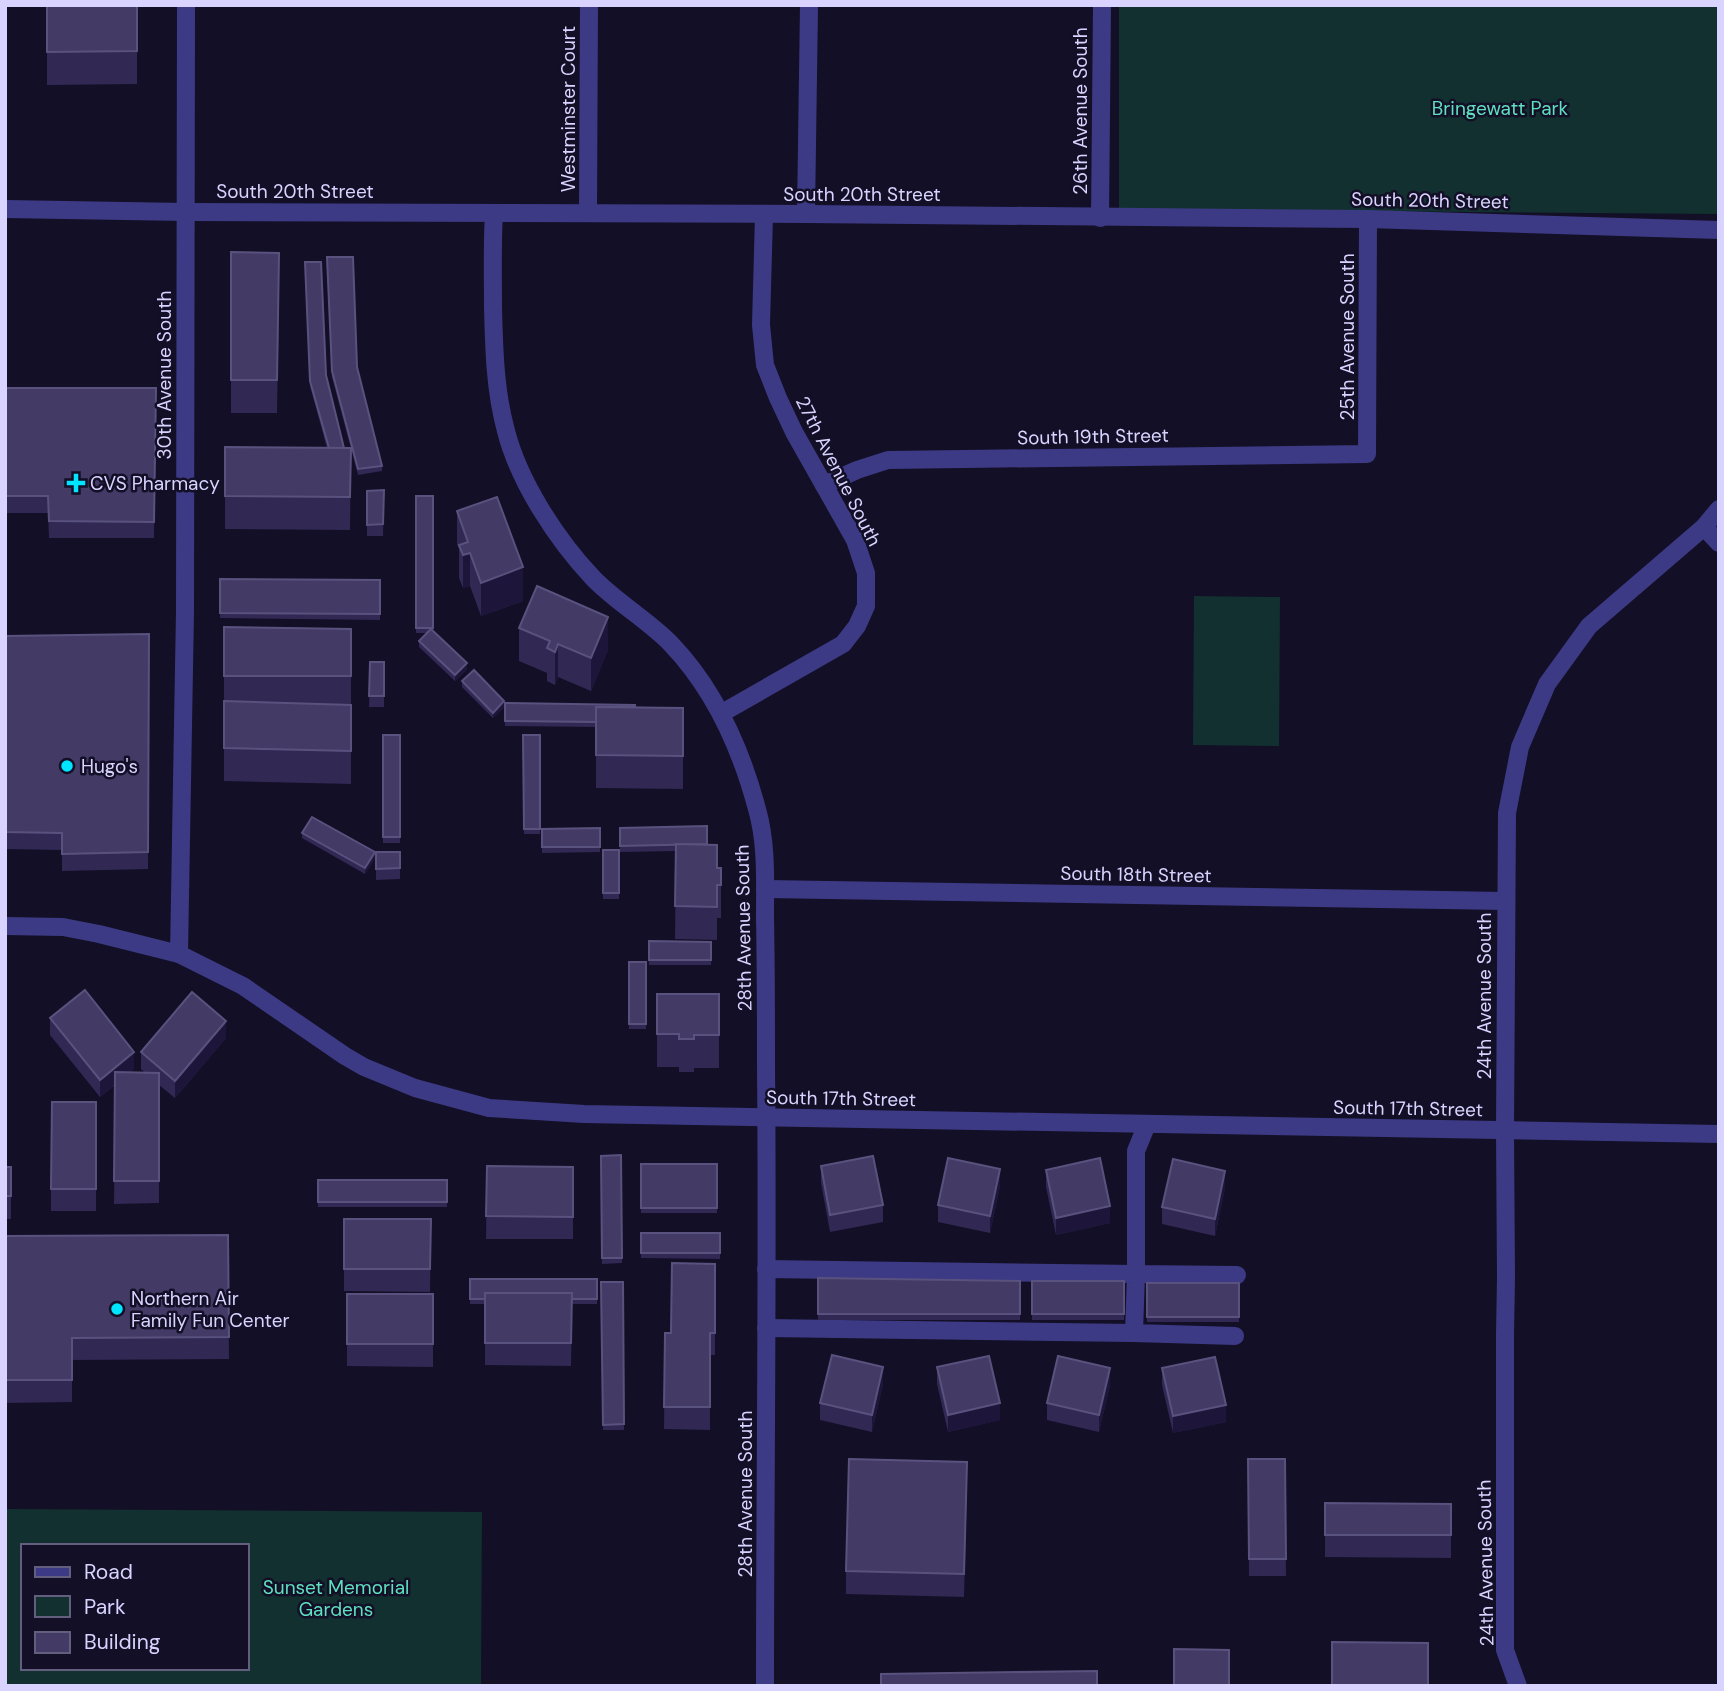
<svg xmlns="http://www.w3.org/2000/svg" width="1724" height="1691" viewBox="0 0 1724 1691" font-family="'DM Sans',sans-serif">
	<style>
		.green { fill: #12302f; fill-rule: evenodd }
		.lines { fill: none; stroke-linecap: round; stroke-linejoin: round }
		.minor { stroke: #3d3a85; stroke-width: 18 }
		.tertiary { stroke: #3d3a85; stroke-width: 18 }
		.wall { fill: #312854 }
		.shaded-wall { fill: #1d163a }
		.building { fill: #433a66; stroke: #5a527e; stroke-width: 2 }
		.poi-dot { fill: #00e5ff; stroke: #130f26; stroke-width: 2.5 }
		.labels { text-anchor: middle; stroke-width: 5; stroke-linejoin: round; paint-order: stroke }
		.park-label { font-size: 19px; fill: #5fe0c0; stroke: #130f26 }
		.street-label { font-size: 19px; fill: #d9d4ff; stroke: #130f26 }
		.poi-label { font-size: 19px; fill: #d9d4ff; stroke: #130f26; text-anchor: start }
	</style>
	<rect width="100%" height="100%" fill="#130f26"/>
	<g class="green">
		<path d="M1119,5H1719V214L1119,209Z"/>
		<path d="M1194,596L1280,597L1279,746L1193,745Z"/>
		<path d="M5,1509L482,1512L481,1686H5ZM23,1546H247V1668H23Z"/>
	</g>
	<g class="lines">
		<g class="minor">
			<path d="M494,213C492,244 493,276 493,307C494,349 495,391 506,431C519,482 557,540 593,578C616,602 649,621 671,644C715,690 741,749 757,809C767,844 765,881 765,918C766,967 766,1017 766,1067C768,1273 765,1479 765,1686"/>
			<path d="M588,213L589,5"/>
			<path d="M806,214L809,5"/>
			<path d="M1100,218L1102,5"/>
			<path d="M824,485L857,470L888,460L1367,454L1368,219"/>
			<path d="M1704,527L1719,543"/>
			<path d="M722,713L843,644L857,626L866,606V573L855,540L794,432L778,398L765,365L761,325L764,215"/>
			<path d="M765,889L1506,901"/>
			<path d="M5,926L63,927L99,934L179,954L243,986L345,1056L364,1067L415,1088L489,1108L584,1114L1719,1134"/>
			<path d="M179,954L185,611L186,5"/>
			<path d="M1147,1124L1136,1151V1274L1237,1275"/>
			<path d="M766,1269L1136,1274L1134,1333L1235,1336"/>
			<path d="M766,1328L1134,1333"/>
			<path d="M1518,1686L1505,1650V1335L1506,1278L1505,1131L1507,813L1520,747L1547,684L1589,626L1704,527L1719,509"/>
		</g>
		<path class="tertiary" d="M5,209L185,212L806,214L1368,219L1719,230"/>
	</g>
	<g class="wall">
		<path d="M47,5L137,6V84L47,85Z"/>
		<path d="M231,252L279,286L277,413H231Z"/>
		<path d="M327,257L357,367L382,466V471L358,475L332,377Z"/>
		<path d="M305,268L326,375L344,448H351L350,530L225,529V447L327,448L310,386Z"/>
		<path d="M5,388H156L154,538H49L48,513H5Z"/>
		<path d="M384,490L383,536H367V491Z"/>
		<path d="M416,496H433V631L467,669L455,681L419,647V641L427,633H416Z"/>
		<path d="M457,511L523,601L481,616L470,586L463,588L459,578V549L457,544Z"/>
		<path d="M220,579L380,580V620L220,618Z"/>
		<path d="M224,627L351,629V784L224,781Z"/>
		<path d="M519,628L608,650L591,691L558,677L555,685L547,681V673L519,661Z"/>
		<path d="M149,634L148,869L62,871V850L5,849V636Z"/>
		<path d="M370,662H384V707H369Z"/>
		<path d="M462,681L504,707L493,718L462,687Z"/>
		<path d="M505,703L683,708V789L596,788V727L505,726Z"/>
		<rect x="383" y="735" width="17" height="108"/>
		<path d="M523,735H540V834H524Z"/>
		<path d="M600,828V852L542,853V829Z"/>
		<path d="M620,828L707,845L717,868H721V918H717V940L675,939L676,851L620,852Z"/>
		<path d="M302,833L375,858L365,874L302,838Z"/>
		<rect x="603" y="850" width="16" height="49"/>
		<path d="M376,852H400V879L376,880Z"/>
		<path d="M649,941L711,942V965H649Z"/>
		<rect x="629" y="962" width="17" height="67"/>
		<path d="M657,994H719V1068H694V1072H679V1067H657Z"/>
		<path d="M50,1018L134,1069L130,1072L145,1073L141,1069V1052L226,1038L175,1098L159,1085V1203L114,1204L115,1085L100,1097L50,1035Z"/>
		<path d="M96,1102V1211H51V1189Z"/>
		<path d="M621,1155L622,1263L602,1264L601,1156Z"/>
		<rect x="641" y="1164" width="76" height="49"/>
		<path d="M487,1166L573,1167V1239H486Z"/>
		<path d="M821,1166L883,1205V1222L830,1232L821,1183Z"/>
		<rect x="5" y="1167" width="6" height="52"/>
		<path d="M1046,1170L1110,1223L1056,1235L1046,1187Z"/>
		<rect x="318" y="1180" width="129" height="27"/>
		<path d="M1000,1186L990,1233L938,1222V1205Z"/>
		<path d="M1225,1188L1215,1236L1162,1224V1207Z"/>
		<path d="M344,1219H431L430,1292L344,1291Z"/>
		<path d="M641,1233H720V1259L641,1258Z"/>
		<path d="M228,1235L229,1359L72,1360V1402L5,1403V1236Z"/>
		<path d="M715,1264V1355H710V1430L664,1429L665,1333H671Z"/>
		<path d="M818,1278L1020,1281V1320H818Z"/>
		<path d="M470,1279H597V1304H572L571,1366L485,1365V1304H470Z"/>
		<rect x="1032" y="1281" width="92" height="39"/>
		<path d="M601,1282H623L624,1430H603Z"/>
		<rect x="1147" y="1283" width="92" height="39"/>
		<path d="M347,1294H433V1367L347,1366Z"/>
		<path d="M937,1367L1000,1420L948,1432L937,1384Z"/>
		<path d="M1162,1368L1226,1422L1173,1433L1162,1385Z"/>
		<path d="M883,1384L872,1432L820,1420V1403Z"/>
		<path d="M1110,1385L1099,1432L1047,1420V1403Z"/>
		<path d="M1248,1459H1285L1286,1576H1249Z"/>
		<path d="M967,1485L964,1597L846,1594V1571Z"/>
		<path d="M1451,1504V1558L1325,1557V1535Z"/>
	</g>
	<g class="shaded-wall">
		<path d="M470,553V586L463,588V555Z"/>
		<path d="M523,567V601L481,616V583Z"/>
		<path d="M608,617V650L591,691V658Z"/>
		<path d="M558,644V677L555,685V652Z"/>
		<path d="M467,663V669L455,681V675Z"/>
		<path d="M504,701V707L493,718V713Z"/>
		<path d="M375,852V858L365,874V868Z"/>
		<path d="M226,1021V1038L175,1098V1081Z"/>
		<path d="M134,1052V1069L100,1097V1080Z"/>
		<path d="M1000,1169V1186L990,1233V1216Z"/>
		<path d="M1225,1171V1188L1215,1236V1219Z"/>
		<path d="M1110,1206V1223L1056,1235V1218Z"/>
		<path d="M883,1367V1384L872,1432V1415Z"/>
		<path d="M1110,1368V1385L1099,1432V1415Z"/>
		<path d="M1000,1403V1420L948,1432V1415Z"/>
		<path d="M1226,1405V1422L1173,1433V1416Z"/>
	</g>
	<g class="building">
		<path d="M47,5L137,6V51L47,52Z"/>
		<path d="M231,252L279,253L277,380H231Z"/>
		<path d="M327,257H353L357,367L382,466L358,469L332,371Z"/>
		<path d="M305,262H321L326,375L344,448H329L310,381Z"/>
		<path d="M5,388H156L154,522L49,521L48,496H5Z"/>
		<path d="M225,447L351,448L350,497L225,496Z"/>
		<path d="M384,490L383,524L367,525V491Z"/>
		<rect x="416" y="496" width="17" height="132"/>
		<path d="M497,497L523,567L481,583L470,553L463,555L459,545L468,542L457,511Z"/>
		<path d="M220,579L380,580V614L220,613Z"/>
		<path d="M537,586L608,617L591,658L558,644L555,652L547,648L550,641L519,628Z"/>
		<path d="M224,627L351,629V676H224Z"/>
		<path d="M431,629L467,663L455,675L419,641Z"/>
		<path d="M149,634L148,852L62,854V833L5,832V636Z"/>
		<path d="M370,662H384V696H369Z"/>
		<path d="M474,670L504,701L493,713L462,681Z"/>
		<path d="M224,701L351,705V751L224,748Z"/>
		<path d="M505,703L635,705V707H596V722L505,721Z"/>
		<path d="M596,707L683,708V756L596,755Z"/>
		<rect x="383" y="735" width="17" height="102"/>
		<path d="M523,735H540V829H524Z"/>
		<path d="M312,817L375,852L365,868L302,833Z"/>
		<path d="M707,826V844L620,846V828Z"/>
		<path d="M600,828V847H542V829Z"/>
		<path d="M676,844L717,845V868H721V885H717V907L675,906Z"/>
		<rect x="603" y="850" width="16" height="43"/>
		<path d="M376,852H400V868L376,869Z"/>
		<path d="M649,941L711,942V960H649Z"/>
		<rect x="629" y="962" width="17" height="62"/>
		<path d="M85,990L134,1052L100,1080L50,1018Z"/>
		<path d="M192,992L226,1021L175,1081L141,1052Z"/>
		<path d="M657,994H719V1035H694V1039H679V1034H657Z"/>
		<path d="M115,1072L159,1073V1181H114Z"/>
		<path d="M52,1102H96V1189H51Z"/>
		<path d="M621,1155L622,1258H602L601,1156Z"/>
		<path d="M873,1156L883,1205L830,1215L821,1166Z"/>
		<path d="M948,1158L1000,1169L990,1216L938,1205Z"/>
		<path d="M1100,1158L1110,1206L1056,1218L1046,1170Z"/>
		<path d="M1173,1159L1225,1171L1215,1219L1162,1207Z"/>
		<rect x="641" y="1164" width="76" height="44"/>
		<path d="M487,1166L573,1167V1217L486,1216Z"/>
		<rect x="5" y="1167" width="6" height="29"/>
		<rect x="318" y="1180" width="129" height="22"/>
		<path d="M344,1219H431L430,1269H344Z"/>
		<rect x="641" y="1233" width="79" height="20"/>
		<path d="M228,1235L229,1337L72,1338V1380H5V1236Z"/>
		<path d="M672,1263L715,1264V1333H710V1407H664L665,1333H671Z"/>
		<path d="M818,1278L1020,1281V1314H818Z"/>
		<path d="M470,1279H597V1299H571L572,1293H485V1299H470Z"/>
		<rect x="1032" y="1281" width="92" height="33"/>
		<path d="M601,1282H623L624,1424L603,1425Z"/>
		<rect x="1147" y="1283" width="92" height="34"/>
		<path d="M485,1293H572L571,1343H485Z"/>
		<rect x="347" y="1294" width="86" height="50"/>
		<path d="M832,1355L883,1367L872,1415L820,1403Z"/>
		<path d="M989,1356L1000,1403L948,1415L937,1367Z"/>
		<path d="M1058,1356L1110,1368L1099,1415L1047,1403Z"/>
		<path d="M1215,1357L1226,1405L1173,1416L1162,1368Z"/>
		<path d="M849,1459L967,1462L964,1574L846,1571Z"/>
		<path d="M1248,1459H1285L1286,1559H1249Z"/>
		<path d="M1325,1503L1451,1504V1535H1325Z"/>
		<path d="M1332,1642L1428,1643V1686H1332Z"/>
		<path d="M1174,1649L1229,1650V1686H1174Z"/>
		<path d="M1097,1671V1686H881V1674Z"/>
	</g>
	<g class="poi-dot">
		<path d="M72.5 472.5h7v7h7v7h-7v7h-7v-7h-7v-7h7z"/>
		<circle cx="67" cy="766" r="7"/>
		<circle cx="117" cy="1309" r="7"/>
	</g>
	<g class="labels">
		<g class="park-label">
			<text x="1500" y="115">Bringewatt Park</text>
			<text x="336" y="1594">Sunset Memorial<tspan x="336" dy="22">Gardens</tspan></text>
		</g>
		<g class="street-label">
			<text transform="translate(568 109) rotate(-90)" y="7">Westminster Court</text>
			<text transform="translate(1080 111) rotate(-90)" y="7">26th Avenue South</text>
			<text x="295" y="198">South 20th Street</text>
			<text x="862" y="201">South 20th Street</text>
			<text transform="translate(1430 200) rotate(1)" y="7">South 20th Street</text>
			<text transform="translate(1347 337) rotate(-90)" y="7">25th Avenue South</text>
			<text transform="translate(164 375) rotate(-90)" y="7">30th Avenue South</text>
			<text transform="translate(1093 436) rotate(-1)" y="7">South 19th Street</text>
			<text transform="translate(839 471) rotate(63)" y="7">27th Avenue South</text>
			<text transform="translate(1136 874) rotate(1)" y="7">South 18th Street</text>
			<text transform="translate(743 928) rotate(-91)" y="7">28th Avenue South</text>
			<text transform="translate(1484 996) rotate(-90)" y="7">24th Avenue South</text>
			<text transform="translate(841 1098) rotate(1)" y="7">South 17th Street</text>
			<text transform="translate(1408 1108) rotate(1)" y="7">South 17th Street</text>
			<text transform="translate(745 1494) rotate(-90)" y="7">28th Avenue South</text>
			<text transform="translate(1485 1563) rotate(-91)" y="7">24th Avenue South</text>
		</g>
		<g class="poi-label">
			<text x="90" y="490">CVS Pharmacy</text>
			<text x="81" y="773">Hugo's</text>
			<text x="131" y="1305">Northern Air<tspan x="131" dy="22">Family Fun Center</tspan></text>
		</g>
	</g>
	<rect width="1724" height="1691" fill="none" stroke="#d9d4ff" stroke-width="14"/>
	<rect x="21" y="1544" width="228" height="126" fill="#130f26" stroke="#625e7d" stroke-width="2"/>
	<rect x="35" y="1567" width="35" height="10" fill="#3d3a85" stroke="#625e7d" stroke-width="2"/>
	<text x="84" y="1579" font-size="21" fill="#d9d4ff">Road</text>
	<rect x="35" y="1596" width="35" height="21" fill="#12302f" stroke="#625e7d" stroke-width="2"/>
	<text x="84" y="1614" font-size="21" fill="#d9d4ff">Park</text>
	<rect x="35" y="1632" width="35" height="21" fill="#433a66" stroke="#625e7d" stroke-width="2"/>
	<text x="84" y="1649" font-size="21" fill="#d9d4ff">Building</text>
</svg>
